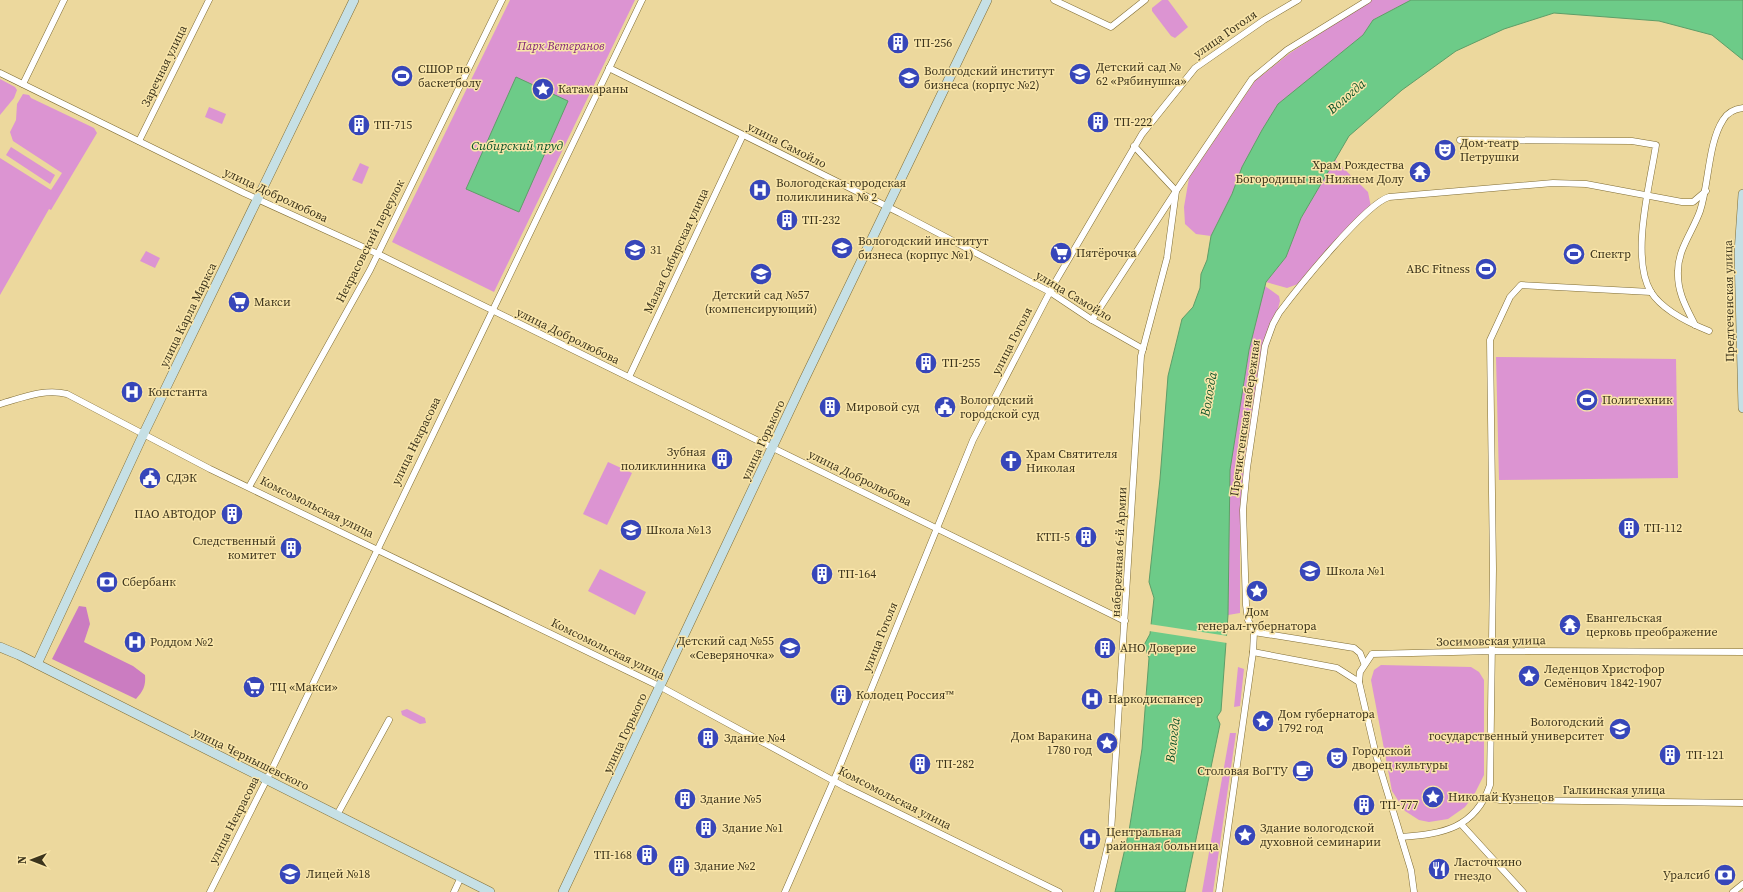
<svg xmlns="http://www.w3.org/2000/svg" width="1743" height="892" viewBox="0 0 1743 892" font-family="'Source Serif 4',serif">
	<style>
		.green { fill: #dc94d2 }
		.forest { fill: #cb7cc1 }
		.water { fill: #6dcb88; stroke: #5e9e68 }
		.pier { fill: #ecd89d }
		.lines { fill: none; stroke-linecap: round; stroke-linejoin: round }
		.street-casing { stroke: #7f6c34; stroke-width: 7 }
		.secondary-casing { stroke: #7f6c34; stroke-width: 10 }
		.street { stroke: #fff; stroke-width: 6 }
		.secondary { stroke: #c6e0e5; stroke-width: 9 }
		.labels { text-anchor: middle; stroke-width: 3; stroke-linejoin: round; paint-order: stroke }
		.street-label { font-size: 12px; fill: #3c341c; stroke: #f9e5a9 }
		.poi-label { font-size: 12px; fill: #3c341c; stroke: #f9e5a9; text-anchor: start }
		.park-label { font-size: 12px; font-style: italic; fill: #82247a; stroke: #f9e5a9 }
		.water-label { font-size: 13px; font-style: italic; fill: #085127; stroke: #f9e5a9 }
	</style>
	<rect width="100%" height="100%" fill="#ecd89d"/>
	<g class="green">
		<path d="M510,0H635L494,292L392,242Z"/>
		<path d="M1162,0H1168L1188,27L1175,38L1171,36L1152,11V8Z"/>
		<path d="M1372,0H1411L1373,20L1363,35L1278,104L1262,130L1242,167L1232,194L1211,236L1196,234L1185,224L1184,207L1189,178L1255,81L1290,53Z"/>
		<path d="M0,79L15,87L17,90L14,98L0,115Z"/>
		<path d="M23,94L29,95L31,98L94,128L97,133L51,210L49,209L0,295V158L51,190L62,173L13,141L10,132L16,120L17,104Z"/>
		<path d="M209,107L226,114L222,124L205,117Z"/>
		<path d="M11,147L55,175L50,184L6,155Z"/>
		<path d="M1335,160L1368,192L1371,207L1298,284L1287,288L1266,282L1286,257L1301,218Z"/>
		<path d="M360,163L369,167L362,184L352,180Z"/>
		<path d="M146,251L160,258L155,268L140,261Z"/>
		<path d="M1265,286L1279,296L1280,301L1255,396L1244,467L1240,510V613L1228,615L1230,470L1249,350Z"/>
		<path d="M1496,357L1676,359L1678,478L1499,480Z"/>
		<path d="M608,462L632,473L607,525L583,514Z"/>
		<path d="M600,569L646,592L635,615L588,591Z"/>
		<path d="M1381,665L1471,667L1479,672L1484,680V775L1474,795L1465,807L1448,819L1429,822L1419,820L1405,811L1392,791L1371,680L1374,670Z"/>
		<path d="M1238,667L1244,669L1240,706L1234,707Z"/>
		<path d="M407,709L425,718L426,723L420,724L402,715L401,711Z"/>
		<path d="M1230,733H1236L1213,892H1202Z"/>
	</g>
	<path class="forest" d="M79,606L86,607L90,624L84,642L133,666L145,675C146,686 143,691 136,699L52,659Z"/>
	<g class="water">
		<path d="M1411,0H1743V60L1712,35L1659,21L1554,13L1504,29L1456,51L1402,90L1349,136L1301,218L1286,257L1266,282L1249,350L1230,470L1228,615L1221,711L1217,717L1220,724L1185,892H1115L1129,831L1142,749L1149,658L1144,645L1150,634L1154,598L1149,582L1160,479L1168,376L1182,319L1193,307L1200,288L1201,274L1207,260L1211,236L1232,194L1242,167L1262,130L1278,104L1363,35L1373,20Z"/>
		<path d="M516,77L568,101L519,212L466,189Z"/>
	</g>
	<path class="pier" d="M1149,624L1228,636L1227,643L1149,631Z"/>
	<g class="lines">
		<g class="street-casing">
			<g id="street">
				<path d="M1054,0L1111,27L1145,0"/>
				<path d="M609,68L900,213L1050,292L1092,320L1143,349"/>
				<path d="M0,73L244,193L376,253L1125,621"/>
				<path d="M23,84L64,0"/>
				<path d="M1460,140L1632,141L1656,145C1650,184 1630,258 1651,292C1663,311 1689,323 1709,331"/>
				<path d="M139,141L209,0"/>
				<path d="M1092,320L1176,191L1252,79L1287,50L1368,0"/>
				<path d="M1695,325C1686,307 1677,292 1678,271C1678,249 1693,231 1700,211C1709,184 1708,143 1723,120C1727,113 1735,109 1743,108"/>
				<path d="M629,377L743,135"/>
				<path d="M0,404C22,398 44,388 67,394L210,469L661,687L845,787L1059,892"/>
				<path d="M249,487L370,270L502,0"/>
				<path d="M1254,632L1354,648L1360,653L1364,663"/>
				<path d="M1253,652L1337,668L1359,682"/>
				<path d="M1486,797L1500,800L1743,803"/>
				<path d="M337,815L389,720"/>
				<path d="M1461,824L1523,892"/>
				<path d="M1401,837C1442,834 1475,829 1490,785L1493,569L1490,340L1510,297L1521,285L1651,292"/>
				<path d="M210,892L272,769L642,0"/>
				<path d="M454,892L461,877"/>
				<path d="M785,892L837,773L973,440L1054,284L1142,134L1195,68L1264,20L1298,0"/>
				<path d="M1097,892L1111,832L1141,356L1167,258L1176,191L1134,146"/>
				<path d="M1219,892L1253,652L1254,632L1248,620L1246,605L1243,510L1247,468L1265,346L1273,324L1279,313C1297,289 1365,204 1389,197L1553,183L1586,184L1682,202H1693L1706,191"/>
				<path d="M1414,892L1411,870L1376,755L1359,682L1360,672L1372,654L1493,651L1743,652"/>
				<path d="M1733,892L1743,884"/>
			</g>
		</g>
		<g class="secondary-casing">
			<g id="secondary">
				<path d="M1743,194L1739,253L1743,408"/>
				<path d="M0,647L19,655L490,892"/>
				<path d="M37,664L143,435L354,0"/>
				<path d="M563,892L803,382L987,0"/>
			</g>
		</g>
		<use href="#street" class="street"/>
		<use href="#secondary" class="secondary"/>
	</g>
	<defs>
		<g id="building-disc" transform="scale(1.15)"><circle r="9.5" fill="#3746b9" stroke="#f9e5a9"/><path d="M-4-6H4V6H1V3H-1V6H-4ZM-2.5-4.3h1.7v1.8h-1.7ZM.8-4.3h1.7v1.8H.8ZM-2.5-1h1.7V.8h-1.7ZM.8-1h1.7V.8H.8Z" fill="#fff"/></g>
		<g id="school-disc" transform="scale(1.15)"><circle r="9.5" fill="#3746b9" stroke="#f9e5a9"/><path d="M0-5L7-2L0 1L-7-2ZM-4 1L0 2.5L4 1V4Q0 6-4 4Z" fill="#fff"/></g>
		<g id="stadium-disc" transform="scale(1.15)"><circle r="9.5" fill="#3746b9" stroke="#f9e5a9"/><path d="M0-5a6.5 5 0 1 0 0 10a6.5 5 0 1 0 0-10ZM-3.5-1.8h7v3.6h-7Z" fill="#fff"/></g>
		<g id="university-disc" transform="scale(1.15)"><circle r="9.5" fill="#3746b9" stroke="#f9e5a9"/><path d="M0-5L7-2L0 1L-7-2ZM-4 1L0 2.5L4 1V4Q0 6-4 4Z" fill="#fff"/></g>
		<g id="sight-disc" transform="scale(1.15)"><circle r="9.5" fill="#3746b9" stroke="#f9e5a9"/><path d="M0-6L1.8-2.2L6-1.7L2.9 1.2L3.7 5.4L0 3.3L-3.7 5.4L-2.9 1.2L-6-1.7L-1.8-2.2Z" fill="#fff"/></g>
		<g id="theatre-disc" transform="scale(1.15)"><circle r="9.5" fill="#3746b9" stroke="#f9e5a9"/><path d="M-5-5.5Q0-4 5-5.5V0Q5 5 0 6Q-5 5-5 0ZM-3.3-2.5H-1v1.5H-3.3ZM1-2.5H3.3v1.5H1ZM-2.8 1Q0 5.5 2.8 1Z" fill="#fff"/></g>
		<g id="temple-disc" transform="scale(1.15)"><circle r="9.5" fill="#3746b9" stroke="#f9e5a9"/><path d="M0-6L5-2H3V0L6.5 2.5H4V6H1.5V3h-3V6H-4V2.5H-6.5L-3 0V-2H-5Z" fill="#fff"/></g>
		<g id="hospital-disc" transform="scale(1.15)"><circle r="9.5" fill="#3746b9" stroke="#f9e5a9"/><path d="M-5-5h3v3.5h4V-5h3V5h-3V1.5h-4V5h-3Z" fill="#fff"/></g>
		<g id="supermarket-disc" transform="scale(1.15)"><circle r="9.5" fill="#3746b9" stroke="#f9e5a9"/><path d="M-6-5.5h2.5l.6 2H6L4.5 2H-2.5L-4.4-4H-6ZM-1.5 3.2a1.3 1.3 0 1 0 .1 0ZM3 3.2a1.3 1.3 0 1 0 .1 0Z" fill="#fff"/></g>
		<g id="civic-disc" transform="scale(1.15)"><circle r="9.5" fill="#3746b9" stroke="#f9e5a9"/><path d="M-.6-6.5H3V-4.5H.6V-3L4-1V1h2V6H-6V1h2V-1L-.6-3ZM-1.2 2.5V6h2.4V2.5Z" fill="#fff"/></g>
		<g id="church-disc" transform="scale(1.15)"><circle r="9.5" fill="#3746b9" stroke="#f9e5a9"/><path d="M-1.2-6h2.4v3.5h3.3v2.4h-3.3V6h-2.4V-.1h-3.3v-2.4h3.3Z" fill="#fff"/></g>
		<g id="bank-disc" transform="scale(1.15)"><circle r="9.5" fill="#3746b9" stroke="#f9e5a9"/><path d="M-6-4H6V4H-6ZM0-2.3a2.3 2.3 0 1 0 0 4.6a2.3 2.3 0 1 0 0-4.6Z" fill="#fff"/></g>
		<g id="cafe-disc" transform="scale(1.15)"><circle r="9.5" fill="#3746b9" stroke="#f9e5a9"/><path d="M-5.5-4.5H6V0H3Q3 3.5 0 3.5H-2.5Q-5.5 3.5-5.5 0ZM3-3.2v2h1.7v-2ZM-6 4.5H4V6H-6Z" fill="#fff"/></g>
		<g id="restaurant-disc" transform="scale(1.15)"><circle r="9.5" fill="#3746b9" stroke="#f9e5a9"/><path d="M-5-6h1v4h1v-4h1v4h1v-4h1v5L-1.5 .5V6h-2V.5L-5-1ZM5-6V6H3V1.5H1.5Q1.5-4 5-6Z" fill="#fff"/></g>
	</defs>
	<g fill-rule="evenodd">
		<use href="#building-disc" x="898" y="43"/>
		<use href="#school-disc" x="1080" y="74"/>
		<use href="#stadium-disc" x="402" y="76"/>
		<use href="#university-disc" x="909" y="78"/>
		<use href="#sight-disc" x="543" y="89"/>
		<use href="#building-disc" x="1098" y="122"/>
		<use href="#building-disc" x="359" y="125"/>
		<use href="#theatre-disc" x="1445" y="150"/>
		<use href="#temple-disc" x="1420" y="172"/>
		<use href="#hospital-disc" x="760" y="190"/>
		<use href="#building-disc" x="787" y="220"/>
		<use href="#university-disc" x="842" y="248"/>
		<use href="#school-disc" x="635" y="250"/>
		<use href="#supermarket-disc" x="1061" y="253"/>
		<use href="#stadium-disc" x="1574" y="254"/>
		<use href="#stadium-disc" x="1486" y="269"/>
		<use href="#school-disc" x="761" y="274"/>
		<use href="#supermarket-disc" x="239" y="302"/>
		<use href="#building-disc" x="926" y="363"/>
		<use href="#hospital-disc" x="132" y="392"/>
		<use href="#stadium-disc" x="1587" y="400"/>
		<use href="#building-disc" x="830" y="407"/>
		<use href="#civic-disc" x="945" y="407"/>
		<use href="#building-disc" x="722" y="459"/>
		<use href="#church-disc" x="1011" y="461"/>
		<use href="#civic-disc" x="150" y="478"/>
		<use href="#building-disc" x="232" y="514"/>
		<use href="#building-disc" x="1629" y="528"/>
		<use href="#school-disc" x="631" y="530"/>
		<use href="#building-disc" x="1086" y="537"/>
		<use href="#building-disc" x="291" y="548"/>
		<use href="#school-disc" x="1310" y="571"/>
		<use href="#building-disc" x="822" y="574"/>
		<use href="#bank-disc" x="107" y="582"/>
		<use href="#sight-disc" x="1257" y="591"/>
		<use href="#temple-disc" x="1570" y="625"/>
		<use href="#hospital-disc" x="135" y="642"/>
		<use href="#school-disc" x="790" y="648"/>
		<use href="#building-disc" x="1105" y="648"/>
		<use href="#sight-disc" x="1529" y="676"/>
		<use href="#supermarket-disc" x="254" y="687"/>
		<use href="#building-disc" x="841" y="695"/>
		<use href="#hospital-disc" x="1092" y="699"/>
		<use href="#sight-disc" x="1263" y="721"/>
		<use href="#university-disc" x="1620" y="729"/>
		<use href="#building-disc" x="708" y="738"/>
		<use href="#sight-disc" x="1107" y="743"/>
		<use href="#building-disc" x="1670" y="755"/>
		<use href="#theatre-disc" x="1337" y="758"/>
		<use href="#building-disc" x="920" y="764"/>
		<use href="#cafe-disc" x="1303" y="771"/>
		<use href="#sight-disc" x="1433" y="797"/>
		<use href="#building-disc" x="685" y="799"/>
		<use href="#building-disc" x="1364" y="805"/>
		<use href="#building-disc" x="706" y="828"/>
		<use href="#sight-disc" x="1245" y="835"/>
		<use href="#hospital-disc" x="1090" y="839"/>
		<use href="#building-disc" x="647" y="855"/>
		<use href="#building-disc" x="679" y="866"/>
		<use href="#restaurant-disc" x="1439" y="869"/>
		<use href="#school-disc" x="290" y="874"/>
		<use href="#bank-disc" x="1725" y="875"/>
	</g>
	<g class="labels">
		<g class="street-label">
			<text transform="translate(1225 34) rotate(-35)" y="4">улица Гоголя</text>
			<text transform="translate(164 66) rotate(-64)" y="4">Заречная улица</text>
			<text transform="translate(787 145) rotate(27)" y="4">улица Самойло</text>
			<text transform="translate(276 195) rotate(25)" y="4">улица Добролюбова</text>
			<text transform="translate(370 241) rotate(-63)" y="4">Некрасовский переулок</text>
			<text transform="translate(676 251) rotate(-65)" y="4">Малая Сибирская улица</text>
			<text transform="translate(1074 296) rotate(31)" y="4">улица Самойло</text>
			<text transform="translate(1729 301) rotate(-91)" y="4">Предтеченская улица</text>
			<text transform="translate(188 315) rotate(-64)" y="4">улица Карла Маркса</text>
			<text transform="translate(568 336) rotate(26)" y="4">улица Добролюбова</text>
			<text transform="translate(1012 341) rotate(-63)" y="4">улица Гоголя</text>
			<text transform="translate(1245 418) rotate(-82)" y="4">Пречистенская набережная</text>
			<text transform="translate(763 440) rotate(-65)" y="4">улица Горького</text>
			<text transform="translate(416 441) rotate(-64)" y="4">улица Некрасова</text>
			<text transform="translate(860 478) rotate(26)" y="4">улица Добролюбова</text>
			<text transform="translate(317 507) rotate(26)" y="4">Комсомольская улица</text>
			<text transform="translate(1119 552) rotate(-87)" y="4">набережная 6-й Армии</text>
			<text transform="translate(880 637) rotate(-68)" y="4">улица Гоголя</text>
			<text transform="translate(1491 641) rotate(-1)" y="4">Зосимовская улица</text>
			<text transform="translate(608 649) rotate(26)" y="4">Комсомольская улица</text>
			<text transform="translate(625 733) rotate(-65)" y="4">улица Горького</text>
			<text transform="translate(251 759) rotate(26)" y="4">улица Чернышевского</text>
			<text x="1614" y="794">Галкинская улица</text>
			<text transform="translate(895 798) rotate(27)" y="4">Комсомольская улица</text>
			<text transform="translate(234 820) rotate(-63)" y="4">улица Некрасова</text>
		</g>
		<g class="poi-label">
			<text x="914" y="47">ТП-256</text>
			<text x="1096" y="71">Детский сад №<tspan x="1096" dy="14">62 «Рябинушка»</tspan></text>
			<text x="418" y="73">СШОР по<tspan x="418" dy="14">баскетболу</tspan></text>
			<text x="924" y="75">Вологодский институт<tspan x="924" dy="14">бизнеса (корпус №2)</tspan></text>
			<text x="558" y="93">Катамараны</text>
			<text x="1114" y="126">ТП-222</text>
			<text x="374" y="129">ТП-715</text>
			<text x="1460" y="147">Дом-театр<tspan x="1460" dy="14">Петрушки</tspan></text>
			<text x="1404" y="169" text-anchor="end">Храм Рождества<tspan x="1404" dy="14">Богородицы на Нижнем Долу</tspan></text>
			<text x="776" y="187">Вологодская городская<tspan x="776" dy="14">поликлиника № 2</tspan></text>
			<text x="802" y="224">ТП-232</text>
			<text x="858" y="245">Вологодский институт<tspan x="858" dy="14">бизнеса (корпус №1)</tspan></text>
			<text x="650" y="254">31</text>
			<text x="1076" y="257">Пятёрочка</text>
			<text x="1590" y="258">Спектр</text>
			<text x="1470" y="273" text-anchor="end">ABC Fitness</text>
			<text x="761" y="299" text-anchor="middle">Детский сад №57<tspan x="761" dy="14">(компенсирующий)</tspan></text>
			<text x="254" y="306">Макси</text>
			<text x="942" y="367">ТП-255</text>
			<text x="148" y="396">Константа</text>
			<text x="960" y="404">Вологодский<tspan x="960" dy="14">городской суд</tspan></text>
			<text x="1602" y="404">Политехник</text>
			<text x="846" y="411">Мировой суд</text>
			<text x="706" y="456" text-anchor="end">Зубная<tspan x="706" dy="14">поликлинника</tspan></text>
			<text x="1026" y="458">Храм Святителя<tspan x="1026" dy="14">Николая</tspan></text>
			<text x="166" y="482">СДЭК</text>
			<text x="216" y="518" text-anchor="end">ПАО АВТОДОР</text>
			<text x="1644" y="532">ТП-112</text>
			<text x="646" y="534">Школа №13</text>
			<text x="1070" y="541" text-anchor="end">КТП-5</text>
			<text x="276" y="545" text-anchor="end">Следственный<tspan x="276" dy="14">комитет</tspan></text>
			<text x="1326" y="575">Школа №1</text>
			<text x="838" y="578">ТП-164</text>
			<text x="122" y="586">Сбербанк</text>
			<text x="1257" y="616" text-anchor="middle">Дом<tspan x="1257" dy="14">генерал-губернатора</tspan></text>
			<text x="1586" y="622">Евангельская<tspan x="1586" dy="14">церковь преображение</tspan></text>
			<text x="774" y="645" text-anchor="end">Детский сад №55<tspan x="774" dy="14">«Северяночка»</tspan></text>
			<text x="150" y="646">Роддом №2</text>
			<text x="1120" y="652">АНО Доверие</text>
			<text x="1544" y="673">Леденцов Христофор<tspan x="1544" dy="14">Семёнович 1842-1907</tspan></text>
			<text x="270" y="691">ТЦ «Макси»</text>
			<text x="856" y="699">Колодец Россия™</text>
			<text x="1108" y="703">Наркодиспансер</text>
			<text x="1278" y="718">Дом губернатора<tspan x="1278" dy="14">1792 год</tspan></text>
			<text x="1604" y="726" text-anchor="end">Вологодский<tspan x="1604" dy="14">государственный университет</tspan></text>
			<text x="1092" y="740" text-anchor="end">Дом Варакина<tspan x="1092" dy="14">1780 год</tspan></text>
			<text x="724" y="742">Здание №4</text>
			<text x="1352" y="755">Городской<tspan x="1352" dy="14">дворец культуры</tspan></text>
			<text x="1686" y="759">ТП-121</text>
			<text x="936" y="768">ТП-282</text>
			<text x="1288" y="775" text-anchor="end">Столовая ВоГТУ</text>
			<text x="1448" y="801">Николай Кузнецов</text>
			<text x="700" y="803">Здание №5</text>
			<text x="1380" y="809">ТП-777</text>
			<text x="722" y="832">Здание №1</text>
			<text x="1260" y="832">Здание вологодской<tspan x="1260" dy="14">духовной семинарии</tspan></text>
			<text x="1106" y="836">Центральная<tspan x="1106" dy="14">районная больница</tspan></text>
			<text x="632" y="859" text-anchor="end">ТП-168</text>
			<text x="1454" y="866">Ласточкино<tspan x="1454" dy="14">гнездо</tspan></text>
			<text x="694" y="870">Здание №2</text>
			<text x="306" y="878">Лицей №18</text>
			<text x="1710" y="879" text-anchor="end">Уралсиб</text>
		</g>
		<g class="park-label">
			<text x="561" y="50">Парк Ветеранов</text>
		</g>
		<g class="water-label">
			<text transform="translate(1346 96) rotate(-41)" y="5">Вологда</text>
			<text x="517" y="150">Сибирский пруд</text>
			<text transform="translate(1208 394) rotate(-80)" y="5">Вологда</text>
			<text transform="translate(1172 740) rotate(-83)" y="5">Вологда</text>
		</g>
	</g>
	<g transform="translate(32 860) rotate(270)" stroke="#f9e5a9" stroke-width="3" paint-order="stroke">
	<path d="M0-3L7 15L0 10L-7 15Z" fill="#3c341c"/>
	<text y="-6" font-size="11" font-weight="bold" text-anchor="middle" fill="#3c341c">N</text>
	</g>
</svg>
